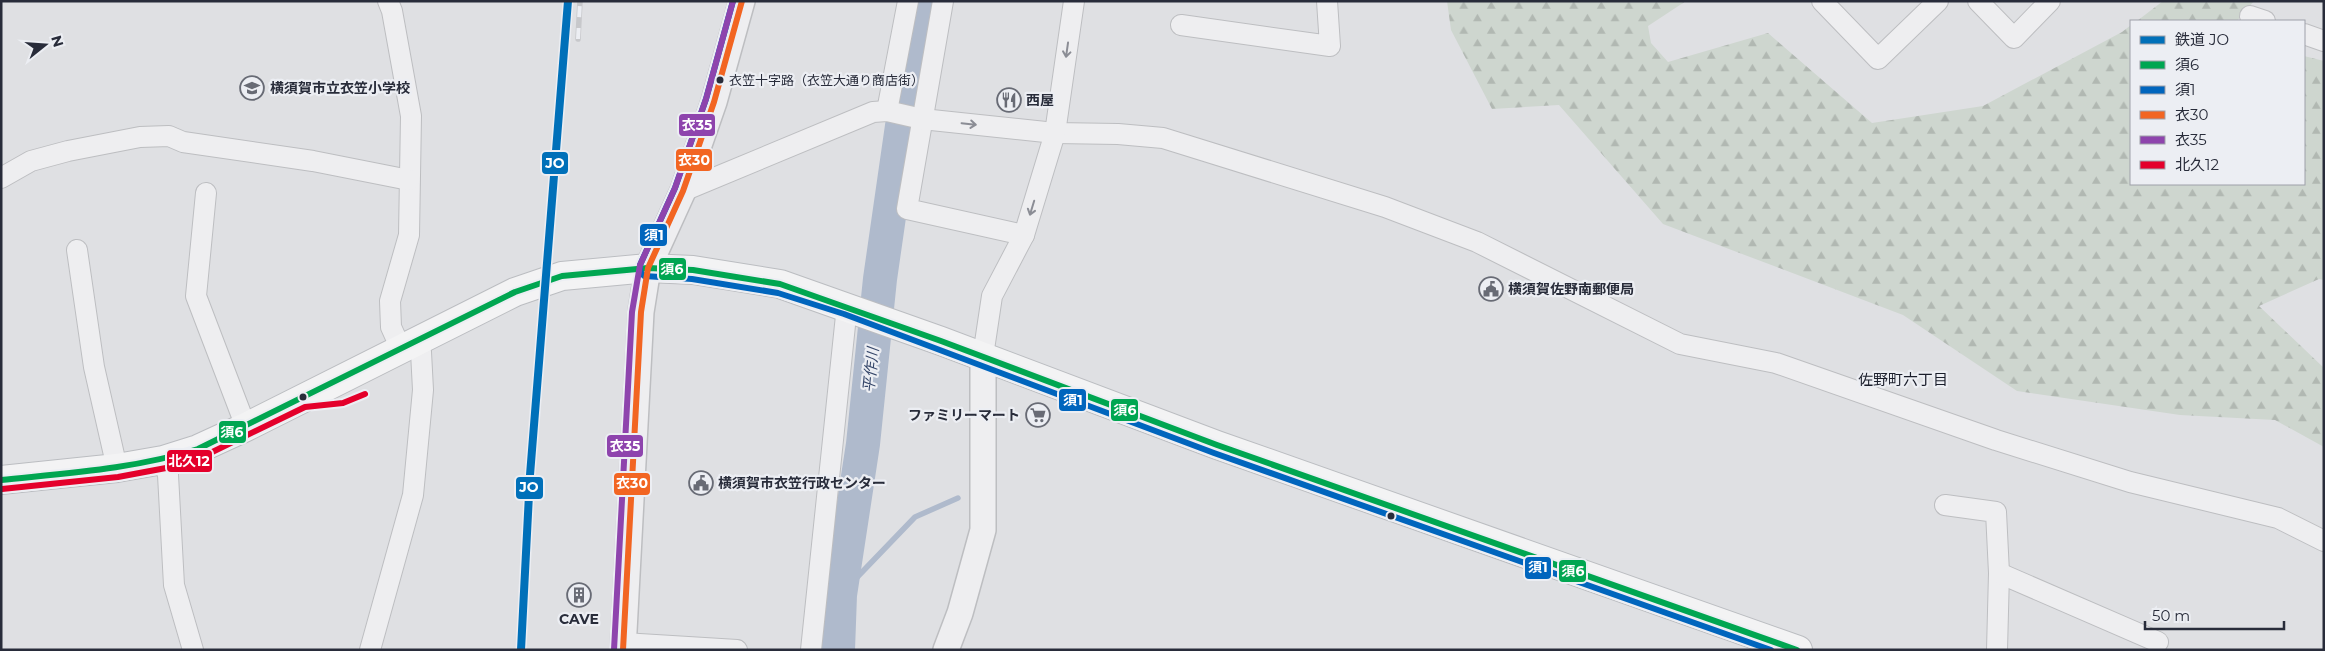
<svg xmlns="http://www.w3.org/2000/svg" width="2325" height="651" viewBox="0 0 2325 651" font-family="Montserrat,'Noto Sans JP',sans-serif">
	<style>
		.forest { fill: url(#forest-firs) }
		.lines { fill: none; stroke-linecap: round; stroke-linejoin: round }
		.stream { stroke: #afbacc; stroke-width: 5.5 }
		.river { stroke: #afbacc; stroke-width: 34 }
		.minor-casing { stroke: #bdbec1; stroke-width: 22 }
		.tertiary-casing { stroke: #bdbec1; stroke-width: 28 }
		.primary-casing { stroke: #bbbdc1; stroke-width: 30 }
		.minor { stroke: #eeeef0; stroke-width: 20 }
		.tertiary { stroke: #eeeef0; stroke-width: 25 }
		.primary { stroke: #f3f3f4; stroke-width: 28 }
		.rail-casing { stroke: #c7c8cb; stroke-width: 5.5 }
		.rail { stroke: #eceef3; stroke-width: 4; stroke-dasharray: 11; stroke-linecap: butt }
		.bus-1-casing { stroke: #eceef3; stroke-width: 10 }
		.bus-2-casing { stroke: #eceef3; stroke-width: 10 }
		.bus-3-casing { stroke: #eceef3; stroke-width: 10 }
		.bus-4-casing { stroke: #eceef3; stroke-width: 10 }
		.bus-5-casing { stroke: #eceef3; stroke-width: 10 }
		.bus-1 { stroke: #00a651; stroke-width: 6 }
		.bus-2 { stroke: #0065bd; stroke-width: 6 }
		.bus-3 { stroke: #f26522; stroke-width: 6 }
		.bus-4 { stroke: #8e44ad; stroke-width: 6 }
		.bus-5 { stroke: #e4002b; stroke-width: 6 }
		.rail-1-casing { stroke: #eceef3; stroke-width: 11 }
		.rail-1 { stroke: #0070b9; stroke-width: 8 }
		.oneway { stroke: #8b8d95 }
		.bus-dot { fill: #282c3a; stroke: #eceef3; stroke-width: 2 }
		.labels { text-anchor: middle; stroke-width: 4.5; stroke-linejoin: round; paint-order: stroke }
		.bus-label { font-size: 13px; fill: #282c3a; stroke: #eceef3; text-anchor: start }
		.poi-label { font-size: 14px; font-weight: bold; fill: #282c3a; stroke: #eceef3; text-anchor: start }
		.water-label { font-size: 15px; font-style: italic; fill: #36476a; stroke: #eceef3 }
		.neighbourhood-label { font-size: 15px; fill: #1a1e2b; stroke: #eceef3 }
		.line-badge { stroke: #eceef3; stroke-width: 2 }
		.badge-label { font-size: 14px; text-anchor: middle; font-weight: bold; fill: #fff }
	</style>
	<defs>
		<pattern id="forest-firs" width="22" height="20" patternUnits="userSpaceOnUse" patternTransform="scale(1.25)"><rect width="22" height="20" fill="#ced6cf"/><path d="M5 1l3.5 6h-7zM16 11l3.5 6h-7z" fill="#b1b8b2"/></pattern>
	</defs>
	<rect width="100%" height="100%" fill="#dfe0e3"/>
	<g class="forest">
		<path d="M1447,1H1686L1648,26L1651,43L1668,62L1768,33L1872,123L1983,106L2122,32L2131,25V184H2304V56L2324,61V280L2319,279L2259,306L2324,368V447L2275,420L2180,415L2017,391L1903,315L1663,224L1559,105L1492,109L1451,30Z"/>
		<path d="M2163,1H2254L2237,21H2137Z"/>
	</g>
	<g class="lines">
		<path class="stream" d="M840,595L915,517L958,498"/>
		<path class="river" d="M838,650L840,595L863,444L880,279L920,1"/>
		<g class="minor-casing">
			<g id="minor">
				<path d="M388,1L392,11L411,116L409,235L390,301L391,327L401,349"/>
				<path d="M943,1L907,209L1024,235"/>
				<path d="M1822,1L1878,59L1938,1"/>
				<path d="M1978,1L2014,38L2050,1"/>
				<path d="M2250,16L2265,21"/>
				<path d="M1181,25L1330,46L1327,1"/>
				<path d="M2304,34L2324,41"/>
				<path d="M887,111L908,1"/>
				<path d="M1,178L31,161L68,151L140,137L169,136L183,142L313,161L409,180"/>
				<path d="M683,191L873,112L887,111L922,119L1055,133L1118,134L1163,138L1385,207L1477,242L1680,344L1776,363L1996,440L2130,482L2278,518L2324,541"/>
				<path d="M206,193L196,296L246,427"/>
				<path d="M77,250L94,367L117,468"/>
				<path d="M983,356L992,296L1024,235L1055,133L1074,1"/>
				<path d="M163,460L168,475L174,585L193,650"/>
				<path d="M1945,505L1996,512L1999,573L1997,650"/>
				<path d="M1999,573L2158,642"/>
				<path d="M623,643L737,650"/>
				<path d="M370,650L413,495L423,390L421,352L416,342"/>
				<path d="M811,650L847,306"/>
			</g>
		</g>
		<g class="tertiary-casing">
			<g id="tertiary">
				<path d="M623,650L641,312L648,268L683,191L714,102L742,1"/>
				<path d="M946,650L960,613L983,530V356"/>
			</g>
		</g>
		<g class="primary-casing">
			<path id="primary" d="M1,480L117,468L163,460L198,449L246,427L515,292L562,276L648,268L693,270L780,284L941,341L1217,445L1798,650"/>
		</g>
		<use href="#minor" class="minor"/>
		<use href="#tertiary" class="tertiary"/>
		<use href="#primary" class="primary"/>
		<g class="rail-casing">
			<path id="rail" d="M578,39L580,1"/>
		</g>
		<use href="#rail" class="rail"/>
		<g class="bus-1-casing">
			<path id="bus-1" d="M1,480C68,473 134,469 198,449L515,292L562,276L648,268L693,270L780,284L941,341L1217,445L1797,650"/>
		</g>
		<g class="bus-2-casing">
			<path id="bus-2" d="M733,1L706,99L675,188L640,265V271L644,276L692,279L778,293L844,314L1214,453L1771,650"/>
		</g>
		<g class="bus-3-casing">
			<path id="bus-3" d="M623,650L641,312L648,268L683,191L714,102L742,1"/>
		</g>
		<g class="bus-4-casing">
			<path id="bus-4" d="M614,650L632,312L640,265L675,188L706,99L733,1"/>
		</g>
		<g class="bus-5-casing">
			<path id="bus-5" d="M2,489L118,477L166,468L202,457L305,407L343,403L365,394"/>
		</g>
		<use href="#bus-1" class="bus-1"/>
		<use href="#bus-2" class="bus-2"/>
		<use href="#bus-3" class="bus-3"/>
		<use href="#bus-4" class="bus-4"/>
		<use href="#bus-5" class="bus-5"/>
		<g class="rail-1-casing">
			<path id="rail-1" d="M521,650L530,475L568,1"/>
		</g>
		<use href="#rail-1" class="rail-1"/>
	</g>
	<defs><path id="oneway-shaft" d="M-6 0H5M1.5-3L5.5 0L1.5 3" fill="none" stroke-width="1.6" stroke-linecap="round" stroke-linejoin="round" transform="scale(1.25)"/></defs>
	<g class="oneway">
		<use href="#oneway-shaft" transform="translate(1067 50) rotate(98)"/>
		<use href="#oneway-shaft" transform="translate(969 124) rotate(6)"/>
		<use href="#oneway-shaft" transform="translate(1032 208) rotate(107)"/>
	</g>
	<defs>
		<g id="school-ring" transform="scale(1.25)"><circle r="9.5" fill="#eceef3" stroke="#686b75" stroke-width="1.5"/><path d="M0-5L7-2L0 1L-7-2ZM-4 1L0 2.5L4 1V4Q0 6-4 4Z" fill="#686b75"/></g>
		<g id="restaurant-ring" transform="scale(1.25)"><circle r="9.5" fill="#eceef3" stroke="#686b75" stroke-width="1.5"/><path d="M-5-6h1v4h1v-4h1v4h1v-4h1v5L-1.5 .5V6h-2V.5L-5-1ZM5-6V6H3V1.5H1.5Q1.5-4 5-6Z" fill="#686b75"/></g>
		<g id="civic-ring" transform="scale(1.25)"><circle r="9.5" fill="#eceef3" stroke="#686b75" stroke-width="1.5"/><path d="M-.6-6.5H3V-4.5H.6V-3L4-1V1h2V6H-6V1h2V-1L-.6-3ZM-1.2 2.5V6h2.4V2.5Z" fill="#686b75"/></g>
		<g id="supermarket-ring" transform="scale(1.25)"><circle r="9.5" fill="#eceef3" stroke="#686b75" stroke-width="1.5"/><path d="M-6-5.5h2.5l.6 2H6L4.5 2H-2.5L-4.4-4H-6ZM-1.5 3.2a1.3 1.3 0 1 0 .1 0ZM3 3.2a1.3 1.3 0 1 0 .1 0Z" fill="#686b75"/></g>
		<g id="building-ring" transform="scale(1.25)"><circle r="9.5" fill="#eceef3" stroke="#686b75" stroke-width="1.5"/><path d="M-4-6H4V6H1V3H-1V6H-4ZM-2.5-4.3h1.7v1.8h-1.7ZM.8-4.3h1.7v1.8H.8ZM-2.5-1h1.7V.8h-1.7ZM.8-1h1.7V.8H.8Z" fill="#686b75"/></g>
	</defs>
	<g fill-rule="evenodd">
		<use href="#school-ring" x="252" y="88"/>
		<use href="#restaurant-ring" x="1009" y="100"/>
		<use href="#civic-ring" x="1491" y="289"/>
		<use href="#supermarket-ring" x="1038" y="415"/>
		<use href="#civic-ring" x="701" y="483"/>
		<use href="#building-ring" x="579" y="595"/>
	</g>
	<g class="bus-dot">
		<circle cx="720" cy="80" r="4.5"/>
		<circle cx="303" cy="397" r="4.5"/>
		<circle cx="1391" cy="516" r="4.5"/>
	</g>
	<g class="labels">
		<g class="bus-label">
			<text x="729" y="85">衣笠十字路（衣笠大通り商店街）</text>
		</g>
		<g class="poi-label">
			<text x="270" y="93">横須賀市立衣笠小学校</text>
			<text x="1026" y="105">西屋</text>
			<text x="1508" y="294">横須賀佐野南郵便局</text>
			<text x="1020" y="420" text-anchor="end">ファミリーマート</text>
			<text x="718" y="488">横須賀市衣笠行政センター</text>
			<text x="579" y="624" text-anchor="middle">CAVE</text>
		</g>
		<g class="water-label">
			<text transform="translate(871 370) rotate(-84)" y="5">平作川</text>
		</g>
		<g class="neighbourhood-label">
			<text x="1903" y="385">佐野町六丁目</text>
		</g>
	</g>
	<g class="line-badge">
		<rect x="678" y="113" width="38" height="24" rx="5" fill="#8e44ad"/>
		<rect x="675" y="148" width="38" height="24" rx="5" fill="#f26522"/>
		<rect x="541" y="151" width="28" height="24" rx="5" fill="#0070b9"/>
		<rect x="639" y="223" width="29" height="24" rx="5" fill="#0065bd"/>
		<rect x="658" y="257" width="29" height="24" rx="5" fill="#00a651"/>
		<rect x="1058" y="388" width="29" height="24" rx="5" fill="#0065bd"/>
		<rect x="1110" y="398" width="29" height="24" rx="5" fill="#00a651"/>
		<rect x="218" y="420" width="29" height="24" rx="5" fill="#00a651"/>
		<rect x="606" y="434" width="38" height="24" rx="5" fill="#8e44ad"/>
		<rect x="166" y="449" width="47" height="24" rx="5" fill="#e4002b"/>
		<rect x="613" y="472" width="38" height="24" rx="5" fill="#f26522"/>
		<rect x="515" y="476" width="29" height="24" rx="5" fill="#0070b9"/>
		<rect x="1524" y="556" width="28" height="24" rx="5" fill="#0065bd"/>
		<rect x="1558" y="559" width="29" height="24" rx="5" fill="#00a651"/>
	</g>
	<g class="badge-label">
		<text x="697" y="130">衣35</text>
		<text x="694" y="165">衣30</text>
		<text x="555" y="168">JO</text>
		<text x="654" y="240">須1</text>
		<text x="672" y="274">須6</text>
		<text x="1073" y="405">須1</text>
		<text x="1125" y="415">須6</text>
		<text x="232" y="437">須6</text>
		<text x="625" y="451">衣35</text>
		<text x="189" y="466">北久12</text>
		<text x="632" y="488">衣30</text>
		<text x="529" y="492">JO</text>
		<text x="1538" y="572">須1</text>
		<text x="1573" y="576">須6</text>
	</g>
	<rect width="2325" height="651" fill="none" stroke="#282c3a" stroke-width="5"/>
	<rect x="2130" y="20" width="175" height="165" fill="#eceef3" stroke="#9ea0a9"/>
	<rect x="2140" y="36" width="25" height="8" fill="#0070b9" stroke="#9ea0a9"/>
	<text x="2175" y="45" font-size="15" fill="#282c3a">鉄道 JO</text>
	<rect x="2140" y="61" width="25" height="8" fill="#00a651" stroke="#9ea0a9"/>
	<text x="2175" y="70" font-size="15" fill="#282c3a">須6</text>
	<rect x="2140" y="86" width="25" height="8" fill="#0065bd" stroke="#9ea0a9"/>
	<text x="2175" y="95" font-size="15" fill="#282c3a">須1</text>
	<rect x="2140" y="111" width="25" height="8" fill="#f26522" stroke="#9ea0a9"/>
	<text x="2175" y="120" font-size="15" fill="#282c3a">衣30</text>
	<rect x="2140" y="136" width="25" height="8" fill="#8e44ad" stroke="#9ea0a9"/>
	<text x="2175" y="145" font-size="15" fill="#282c3a">衣35</text>
	<rect x="2140" y="161" width="25" height="8" fill="#e4002b" stroke="#9ea0a9"/>
	<text x="2175" y="170" font-size="15" fill="#282c3a">北久12</text>
	<g transform="translate(45 45) rotate(73)" stroke="#eceef3" stroke-width="4" paint-order="stroke">
	<path d="M0-4L9 19L0 12L-9 19Z" fill="#282c3a"/>
	<text y="-8" font-size="14" font-weight="bold" text-anchor="middle" fill="#282c3a">N</text>
	</g>
	<path d="M2145 621v8h139v-8" fill="none" stroke="#282c3a" stroke-width="2.5"/>
	<text x="2152" y="621" font-size="15" fill="#282c3a" stroke="#eceef3" stroke-width="4" paint-order="stroke">50 m</text>
</svg>
